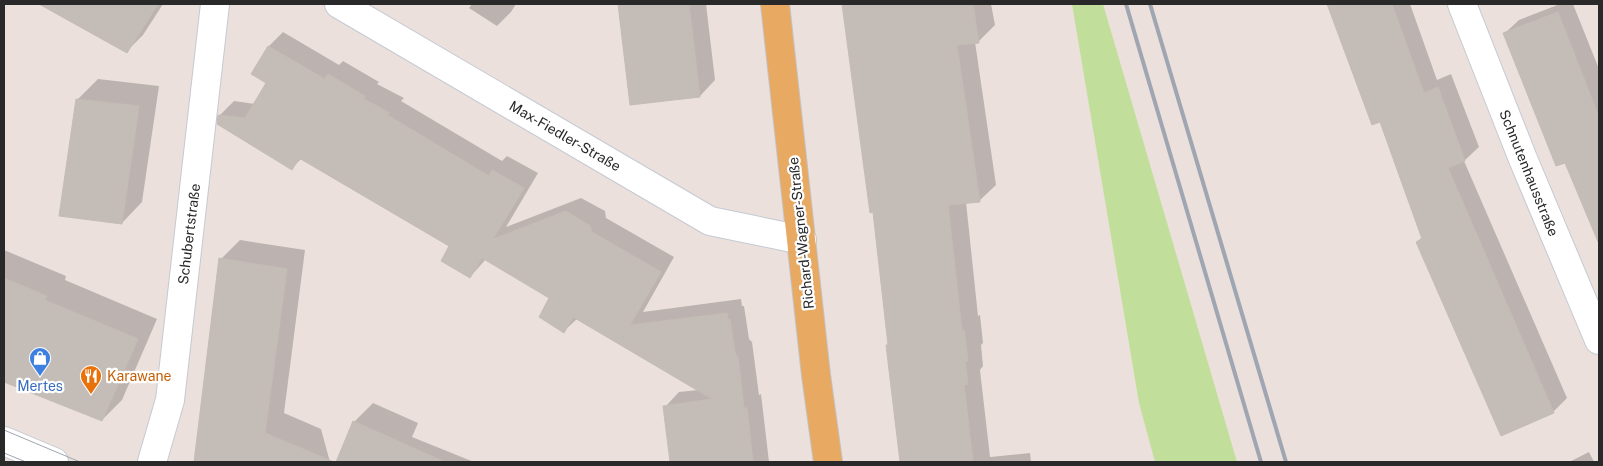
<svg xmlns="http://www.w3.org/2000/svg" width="1603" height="466" viewBox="0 0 1603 466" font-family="'Public Sans',sans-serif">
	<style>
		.green { fill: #c2de9b }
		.shadow { fill: #0003 }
		.building { fill: #c3bcb7; stroke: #c6bcb6 }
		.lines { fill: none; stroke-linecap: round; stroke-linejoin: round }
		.street-casing { stroke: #c4cad2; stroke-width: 30 }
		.secondary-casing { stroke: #c4cad2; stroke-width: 30 }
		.primary-casing { stroke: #c3c3c3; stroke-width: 30 }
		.street { stroke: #fff; stroke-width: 28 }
		.secondary { stroke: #fff; stroke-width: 28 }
		.primary { stroke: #e8a963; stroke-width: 28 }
		.tram { stroke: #9fa6b2; stroke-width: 1 }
		.rail { stroke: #9fa6b2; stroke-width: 4 }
		.labels { text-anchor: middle; stroke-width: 4.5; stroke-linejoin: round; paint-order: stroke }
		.street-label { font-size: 14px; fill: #292929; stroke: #fff }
		.food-label { font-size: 14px; fill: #c56008; stroke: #fff; text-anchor: start }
		.shop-label { font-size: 14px; fill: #366cbe; stroke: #fff }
	</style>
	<rect width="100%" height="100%" fill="#ebe0dc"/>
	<path class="green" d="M1072,4H1103L1237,462H1155L1139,403Z"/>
	<g class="shadow">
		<path d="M42,4H163L143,35L127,51Z"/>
		<path d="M472,4H516L511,12L497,26L469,8Z"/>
		<path d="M620,4H706L715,80L700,96L631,104Z"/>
		<path d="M843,4H991L995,25L979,41L975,42L996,185L979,201L966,202L978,316L980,315L983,343L981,345L983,366L980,370L990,457L1030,453L1031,462H902L887,346L889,344L874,211H871Z"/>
		<path d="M1329,4H1410L1437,80L1451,74L1479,147L1464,161L1567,398L1553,412L1417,242L1423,236L1381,120L1373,123Z"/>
		<path d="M1560,4H1573L1599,69V223L1585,187L1505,33L1519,20Z"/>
		<path d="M283,32L339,65L343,61L379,82L377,84L404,98L401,101L502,161L507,156L538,173L506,227L581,198L605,211L606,218L674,257L643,312L741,299L742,306H744L749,339L752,342L759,395L761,394L769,462H671L665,407L679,392L698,390L578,318L564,331L551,298L486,259L470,277L451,246L302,158L292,168L219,116L234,101L255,104L268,82L269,46Z"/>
		<path d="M98,79L159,86L142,202L122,223L77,100Z"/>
		<path d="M240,240L305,250L284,413L321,429L330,462H200L196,461L221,259Z"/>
		<path d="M4,250L66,276L65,280L157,319L122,400L102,420L4,380Z"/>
		<path d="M373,403L418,423L412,437L474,462H337L354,422Z"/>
		<path d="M1589,452L1594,462H1569Z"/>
	</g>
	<g class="building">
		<path d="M39,4H158L127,53Z"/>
		<path d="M618,4H689L700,97L630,105Z"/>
		<path d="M842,4H973L979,43L957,45L980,202L948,205L962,331L964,330L968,361H965L968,384L964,385L973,462H900L886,345H888L873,212L870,213Z"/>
		<path d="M1327,4H1392L1424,93L1438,87L1465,161L1448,168L1554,413L1501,436L1416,242L1422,239L1380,122L1372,125Z"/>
		<path d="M1558,12L1599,117V244L1565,163L1556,166L1503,33Z"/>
		<path d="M268,46L325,79L328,74L365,96L364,99L390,113L386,114L489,176L492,170L524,188L493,239L566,211L590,226L592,232L661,272L630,325L727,313L728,320L730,319L735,353L738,357L744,408H747L753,462H670L663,406L712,399L573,317L564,333L539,317L549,298L482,258L470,278L441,261L449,246L299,158L292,170L217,124L218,115L245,118L266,83L251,74Z"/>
		<path d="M76,99L139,106L122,224L59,216Z"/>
		<path d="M219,258L287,269L265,433L334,462H194Z"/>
		<path d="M4,278L47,296L45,300L138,339L102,421L4,382Z"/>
		<path d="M353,421L445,462H336Z"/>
	</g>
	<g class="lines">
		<g class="street-casing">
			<g id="street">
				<path d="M339,4L710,221L802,240"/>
				<path d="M1462,4L1523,159L1599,340"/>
				<path d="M152,462L170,400L215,4"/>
			</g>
		</g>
		<g class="secondary-casing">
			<path id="secondary" d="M4,441L54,462"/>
		</g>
		<g class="primary-casing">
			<path id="primary" d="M775,4L816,375L828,462"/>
		</g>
		<use href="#street" class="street"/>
		<use href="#secondary" class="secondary"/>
		<use href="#primary" class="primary"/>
		<g class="tram">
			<path d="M4,430L80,462"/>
			<path d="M4,453L26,462"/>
		</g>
		<g class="rail">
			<path d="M1126,4L1261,462"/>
			<path d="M1150,4L1286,462"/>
		</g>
	</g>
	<defs>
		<g id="shop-pin" transform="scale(1.125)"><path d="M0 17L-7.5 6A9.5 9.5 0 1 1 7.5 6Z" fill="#3f7fe0" stroke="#fff"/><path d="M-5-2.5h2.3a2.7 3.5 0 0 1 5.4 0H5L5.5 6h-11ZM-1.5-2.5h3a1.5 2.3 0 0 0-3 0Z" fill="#fff"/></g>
		<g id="restaurant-pin" transform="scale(1.125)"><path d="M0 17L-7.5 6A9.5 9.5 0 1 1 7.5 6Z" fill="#e8710a" stroke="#fff"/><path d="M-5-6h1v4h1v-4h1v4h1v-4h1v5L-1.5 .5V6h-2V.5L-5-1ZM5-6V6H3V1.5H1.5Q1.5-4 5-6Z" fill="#fff"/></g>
	</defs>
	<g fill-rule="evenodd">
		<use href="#shop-pin" x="40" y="358"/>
		<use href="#restaurant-pin" x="91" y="376"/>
	</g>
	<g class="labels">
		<g class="street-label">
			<text transform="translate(565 136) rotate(30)" y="5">Max-Fiedler-Straße</text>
			<text transform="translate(1529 173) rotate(68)" y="5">Schnutenhausstraße</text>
			<text transform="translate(801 233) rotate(-96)" y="5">Richard-Wagner-Straße</text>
			<text transform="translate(189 234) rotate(-83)" y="5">Schubertstraße</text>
		</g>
		<g class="food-label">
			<text x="107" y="381">Karawane</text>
		</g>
		<g class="shop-label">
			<text x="40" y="391">Mertes</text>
		</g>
	</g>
	<rect width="1603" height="466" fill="none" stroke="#292929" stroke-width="10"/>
</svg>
